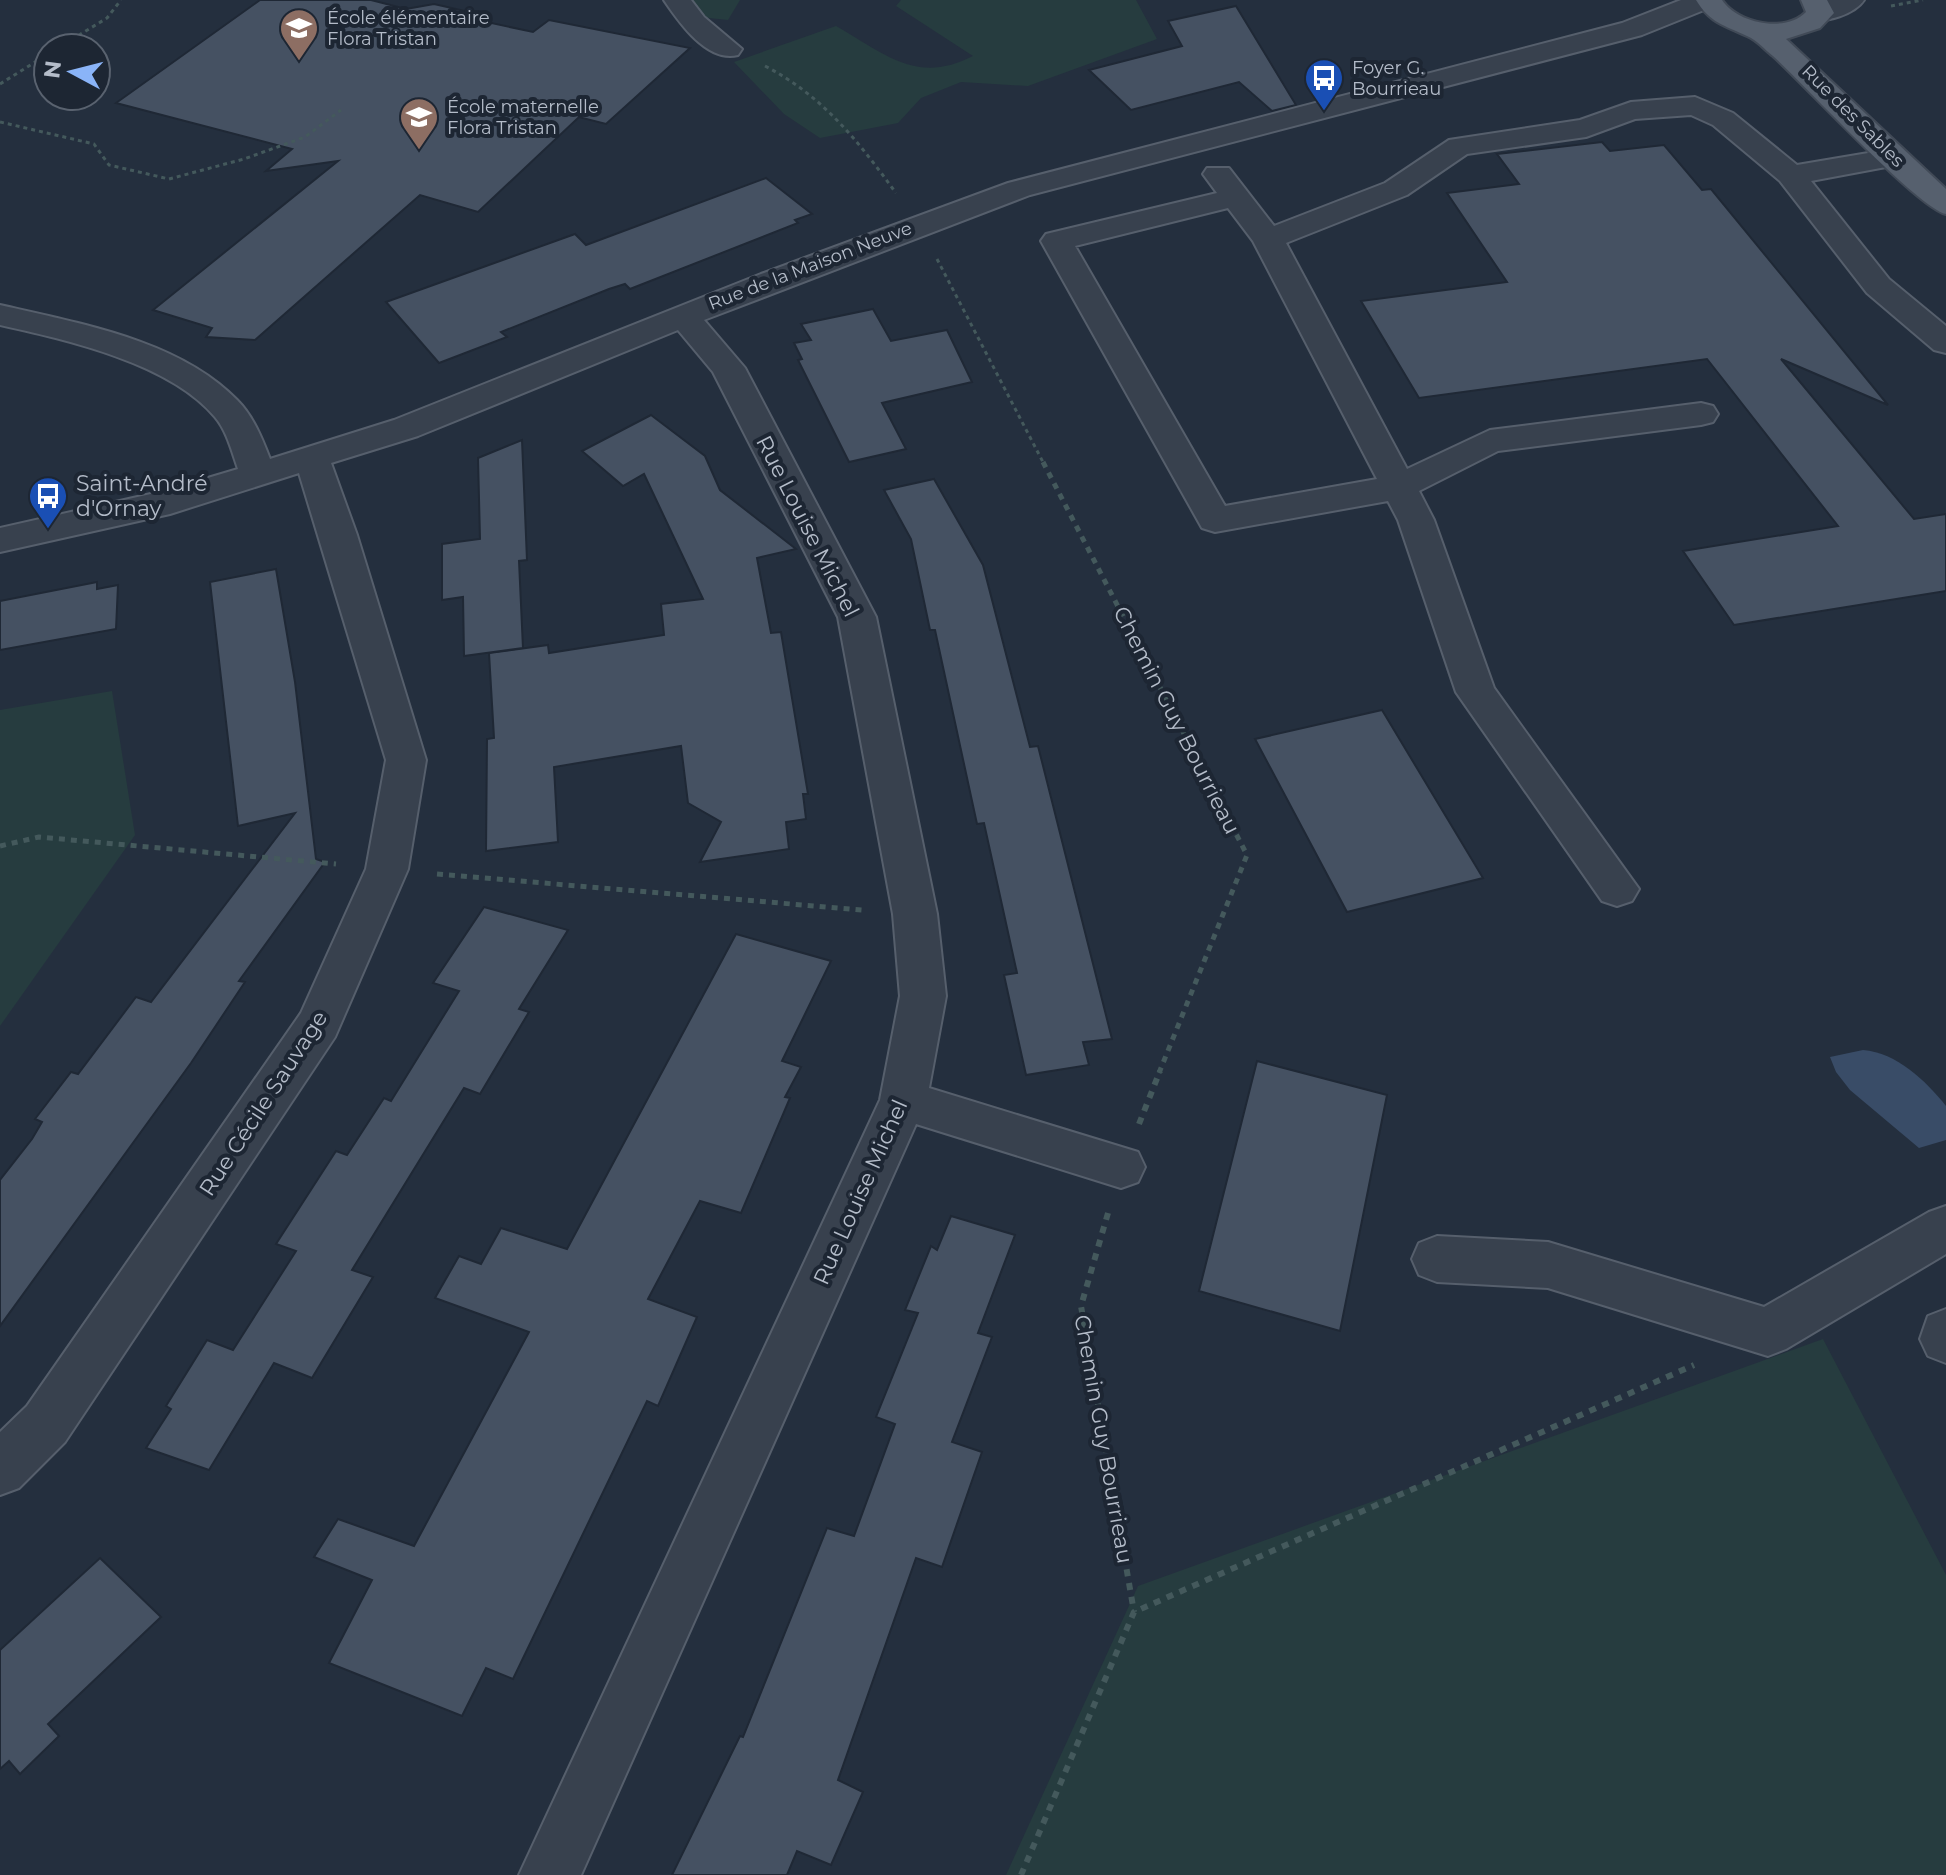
<svg xmlns="http://www.w3.org/2000/svg" width="1946" height="1875" viewBox="0 0 1946 1875" font-family="Montserrat,sans-serif">
	<style>
		.green { fill: #263c3f }
		.water { fill: #394c67 }
		.building { fill: #455162; stroke: #1f2835; stroke-width: 2 }
		.lines { fill: none; stroke-linecap: round; stroke-linejoin: round }
		.minor-casing { stroke: #565f6c; stroke-width: 4 }
		.major-casing { stroke: #414a57; stroke-width: 4 }
		.path-far2 { stroke: #44595c; stroke-width: 3; stroke-dasharray: 4 4; stroke-linecap: butt }
		.path-far1 { stroke: #44595c; stroke-width: 5; stroke-dasharray: 6 6; stroke-linecap: butt }
		.path { stroke: #44595c; stroke-width: 6; stroke-dasharray: 7 7; stroke-linecap: butt }
		.minor { fill: #38414e; fill-rule: evenodd }
		.major { fill: #56606e; fill-rule: evenodd }
		.labels { text-anchor: middle; stroke-width: 8; stroke-linejoin: round; paint-order: stroke }
		.far-poi-label { font-size: 18px; fill: #b4bcc9; stroke: #1d2633; text-anchor: start }
		.far-street-label { font-size: 18px; fill: #b4bcc9; stroke: #1d2633 }
		.poi-label { font-size: 22px; fill: #b4bcc9; stroke: #1d2633; text-anchor: start }
		.street-label { font-size: 22px; fill: #b4bcc9; stroke: #1d2633 }
	</style>
	<rect width="100%" height="100%" fill="#242f3e"/>
	<g class="green">
		<path d="M689,0H740L728,20L700,17Z"/>
		<path d="M901,0H1136L1157,39L1028,86L961,82L921,98L898,123L820,138L784,114L734,62L836,26C885,54 917,85 973,56L896,6Z"/>
		<path d="M112,691L135,835L0,1026V710Z"/>
		<path d="M1823,1339L1946,1575V1875H1006L1138,1586Z"/>
	</g>
	<path class="water" d="M1863,1050C1897,1053 1925,1080 1946,1106V1140L1919,1148L1850,1090L1836,1072L1830,1057Z"/>
	<g class="building">
		<path d="M260,0H371L406,9L434,4L474,13L477,20L533,32L549,20L690,48L606,124L579,117L478,212L420,195L255,340L206,337L212,328L153,310L338,161L266,171L292,149L116,103Z"/>
		<path d="M1236,6L1296,105L1272,111L1239,82L1131,110L1089,70L1182,46L1168,21Z"/>
		<path d="M1602,142L1610,151L1664,145L1702,190L1711,189L1888,405L1781,359L1914,519L1946,514V591L1734,625L1683,551L1838,526L1707,359L1419,398L1361,301L1507,282L1447,193L1519,184L1497,154Z"/>
		<path d="M766,178L812,214L795,220L798,223L630,289L625,284L609,289L501,332L507,337L439,363L386,302L575,234L586,245Z"/>
		<path d="M873,309L891,341L947,330L972,382L882,403L906,449L849,462L798,360L802,359L794,343L811,340L801,324Z"/>
		<path d="M651,415L705,456L720,490L796,549L757,558L771,633L781,632L808,794H803L806,819L786,822L789,849L700,862L721,822L688,803L681,746L554,767L558,842L486,851L487,739L494,738L489,653L548,645L549,653L664,635L661,604L703,599L644,474L623,486L582,451Z"/>
		<path d="M522,440L527,560L519,561L523,648L464,656L463,597L442,600V544L480,539L478,458Z"/>
		<path d="M934,479L983,565L1030,747L1038,746L1112,1039L1083,1042L1089,1065L1026,1075L1004,975L1017,973L984,823L977,824L935,630H930L911,539L884,490Z"/>
		<path d="M276,569L295,682L316,859L325,862L239,981L245,982L191,1063L0,1326V1180L32,1139L42,1122L35,1119L71,1072L78,1074L136,997L151,1002L295,813L238,826L210,582Z"/>
		<path d="M97,582V589L118,585L116,629L0,650V601Z"/>
		<path d="M1382,710L1483,878L1347,912L1255,739Z"/>
		<path d="M484,907L568,930L519,1009L529,1012L480,1094L464,1088L352,1270L373,1277L312,1378L274,1363L209,1470L146,1448L171,1409L166,1406L207,1340L233,1350L296,1251L276,1244L336,1151L347,1155L384,1098L391,1101L459,991L433,983Z"/>
		<path d="M736,934L831,961L782,1061L801,1067L785,1097L790,1098L741,1213L700,1201L648,1299L697,1317L658,1406L647,1401L513,1679L486,1668L462,1716L329,1663L372,1580L314,1557L338,1519L414,1546L529,1332L435,1298L459,1256L481,1264L501,1228L567,1249Z"/>
		<path d="M1257,1061L1387,1095L1340,1331L1199,1291Z"/>
		<path d="M951,1216L1015,1235L978,1333L992,1337L952,1442L982,1452L942,1567L916,1558L838,1780L863,1792L831,1865L797,1851L787,1875H672L740,1736L743,1737L827,1528L854,1536L895,1424L876,1417L918,1313L905,1310L931,1246L937,1250Z"/>
		<path d="M100,1558L161,1617L48,1724L59,1736L20,1774L9,1761L0,1769V1650Z"/>
	</g>
	<g class="lines">
		<g class="minor-casing">
			<g id="minor">
				<path d="M664,0H691L704,17L742,49L738,55C707,63 679,22 664,0Z"/>
				<path d="M1681,0H1718L1714,6L1642,35L1030,195L704,320L745,368L876,617L937,914L946,996L929,1088L1138,1152L1145,1167L1138,1182L1121,1188L916,1124L581,1875H519L880,1100L900,996L893,914L838,617L713,372L678,330L418,436L331,463L357,535L426,760L408,869L335,1037L65,1442L19,1488L0,1495V1432L27,1406L301,1013L366,869L386,760L299,473L170,514L0,552V528L164,491L238,469C232,452 227,431 215,417C170,363 67,340 0,325V305C78,323 179,340 237,400C253,416 262,438 270,459L394,420L761,274L1008,183L1622,23Z"/>
				<path d="M1828,0H1864C1855,14 1826,23 1810,19L1806,13L1810,7Z"/>
				<path d="M1695,97L1733,113L1797,165L1892,149L1902,152L1907,158L1902,164L1811,181L1889,279L1946,326V353L1934,350L1867,293L1780,181L1713,125L1691,115L1635,119L1586,137L1467,154L1407,195L1286,243L1407,469L1490,430L1701,403L1713,406L1718,414L1713,422L1701,425L1498,451L1419,491L1434,520L1494,688L1639,889L1632,901L1617,906L1602,901L1456,692L1398,520L1388,501L1215,532L1202,528L1041,241L1046,234L1217,193L1203,174L1207,168H1229L1274,226L1385,183L1449,140L1580,120L1631,102ZM1228,208L1253,241L1377,479L1225,506L1075,246Z"/>
				<path d="M1946,1206V1254L1786,1349L1768,1356L1548,1288L1437,1282L1419,1275L1412,1259L1419,1243L1437,1236L1548,1242L1764,1307L1929,1212Z"/>
				<path d="M1946,1309V1363L1928,1356L1920,1339L1928,1316Z"/>
			</g>
		</g>
		<g class="major-casing">
			<path id="major" d="M1696,0H1722C1738,24 1786,33 1806,12L1801,0H1827L1834,13L1820,28L1786,39L1946,189V214C1917,207 1805,85 1773,56C1765,50 1757,40 1747,36C1724,25 1710,23 1696,0Z"/>
		</g>
		<g class="path-far2">
			<path d="M1891,6L1923,0"/>
			<path d="M58,48L107,18L121,0"/>
			<path d="M765,66C823,96 858,141 896,193"/>
			<path d="M0,84L48,54"/>
			<path d="M0,122L94,144L109,165L169,179L244,159L305,137L341,110"/>
			<path d="M937,259L1044,464"/>
		</g>
		<g class="path-far1">
			<path d="M1043,462L1247,855L1159,1073"/>
			<path d="M0,846L39,837L336,864"/>
			<path d="M437,874L862,910"/>
		</g>
		<g class="path">
			<path d="M1139,1124L1160,1071"/>
			<path d="M1108,1213L1081,1306L1134,1612"/>
			<path d="M1021,1875L1134,1612L1694,1365"/>
		</g>
		<use href="#minor" class="minor"/>
		<use href="#major" class="major"/>
	</g>
	<defs>
		<g id="school-pin" transform="scale(2)"><path d="M0 17L-7.5 6A9.5 9.5 0 1 1 7.5 6Z" fill="#8d6e63" stroke="#1d2633"/><path d="M0-5L7-2L0 1L-7-2ZM-4 1L0 2.5L4 1V4Q0 6-4 4Z" fill="#fff"/></g>
		<g id="bus-pin" transform="scale(2)"><path d="M0 17L-7.5 6A9.5 9.5 0 1 1 7.5 6Z" fill="#1a4fb4" stroke="#1d2633"/><path d="M-5-6H5V4H4V6H2V4H-2V6H-4V4H-5ZM-3.5-4V0h7V-4ZM-3.5 1.2v1.5H-2V1.2ZM2 1.2v1.5H3.5V1.2Z" fill="#fff"/></g>
	</defs>
	<g fill-rule="evenodd">
		<use href="#school-pin" x="299" y="28"/>
		<use href="#bus-pin" x="1324" y="78"/>
		<use href="#school-pin" x="419" y="117"/>
		<use href="#bus-pin" x="48" y="496"/>
	</g>
	<g class="labels">
		<g class="far-poi-label">
			<text x="327" y="24">École élémentaire<tspan x="327" dy="21">Flora Tristan</tspan></text>
			<text x="1352" y="74">Foyer G.<tspan x="1352" dy="21">Bourrieau</tspan></text>
			<text x="447" y="113">École maternelle<tspan x="447" dy="21">Flora Tristan</tspan></text>
		</g>
		<g class="far-street-label">
			<text transform="translate(1853 116) rotate(45)" y="6">Rue des Sables</text>
			<text transform="translate(810 266) rotate(-21)" y="6">Rue de la Maison Neuve</text>
		</g>
		<g class="poi-label">
			<text x="76" y="491">Saint-André<tspan x="76" dy="25">d'Ornay</tspan></text>
		</g>
		<g class="street-label">
			<text transform="translate(808 526) rotate(63)" y="8">Rue Louise Michel</text>
			<text transform="translate(1177 720) rotate(63)" y="8">Chemin Guy Bourrieau</text>
			<text transform="translate(263 1103) rotate(-57)" y="8">Rue Cécile Sauvage</text>
			<text transform="translate(860 1192) rotate(-66)" y="8">Rue Louise Michel</text>
			<text transform="translate(1104 1439) rotate(80)" y="8">Chemin Guy Bourrieau</text>
		</g>
	</g>
	<g transform="translate(72 72) rotate(277)"><circle r="38" fill="#1d2633" stroke="#59626f" stroke-width="2"/>
	<path d="M0-6L14 30L0 20L-14 30Z" fill="#8ab4f8"/>
	<text y="-12" font-size="22" font-weight="bold" text-anchor="middle" fill="#b4bcc9">N</text>
	</g>
</svg>
